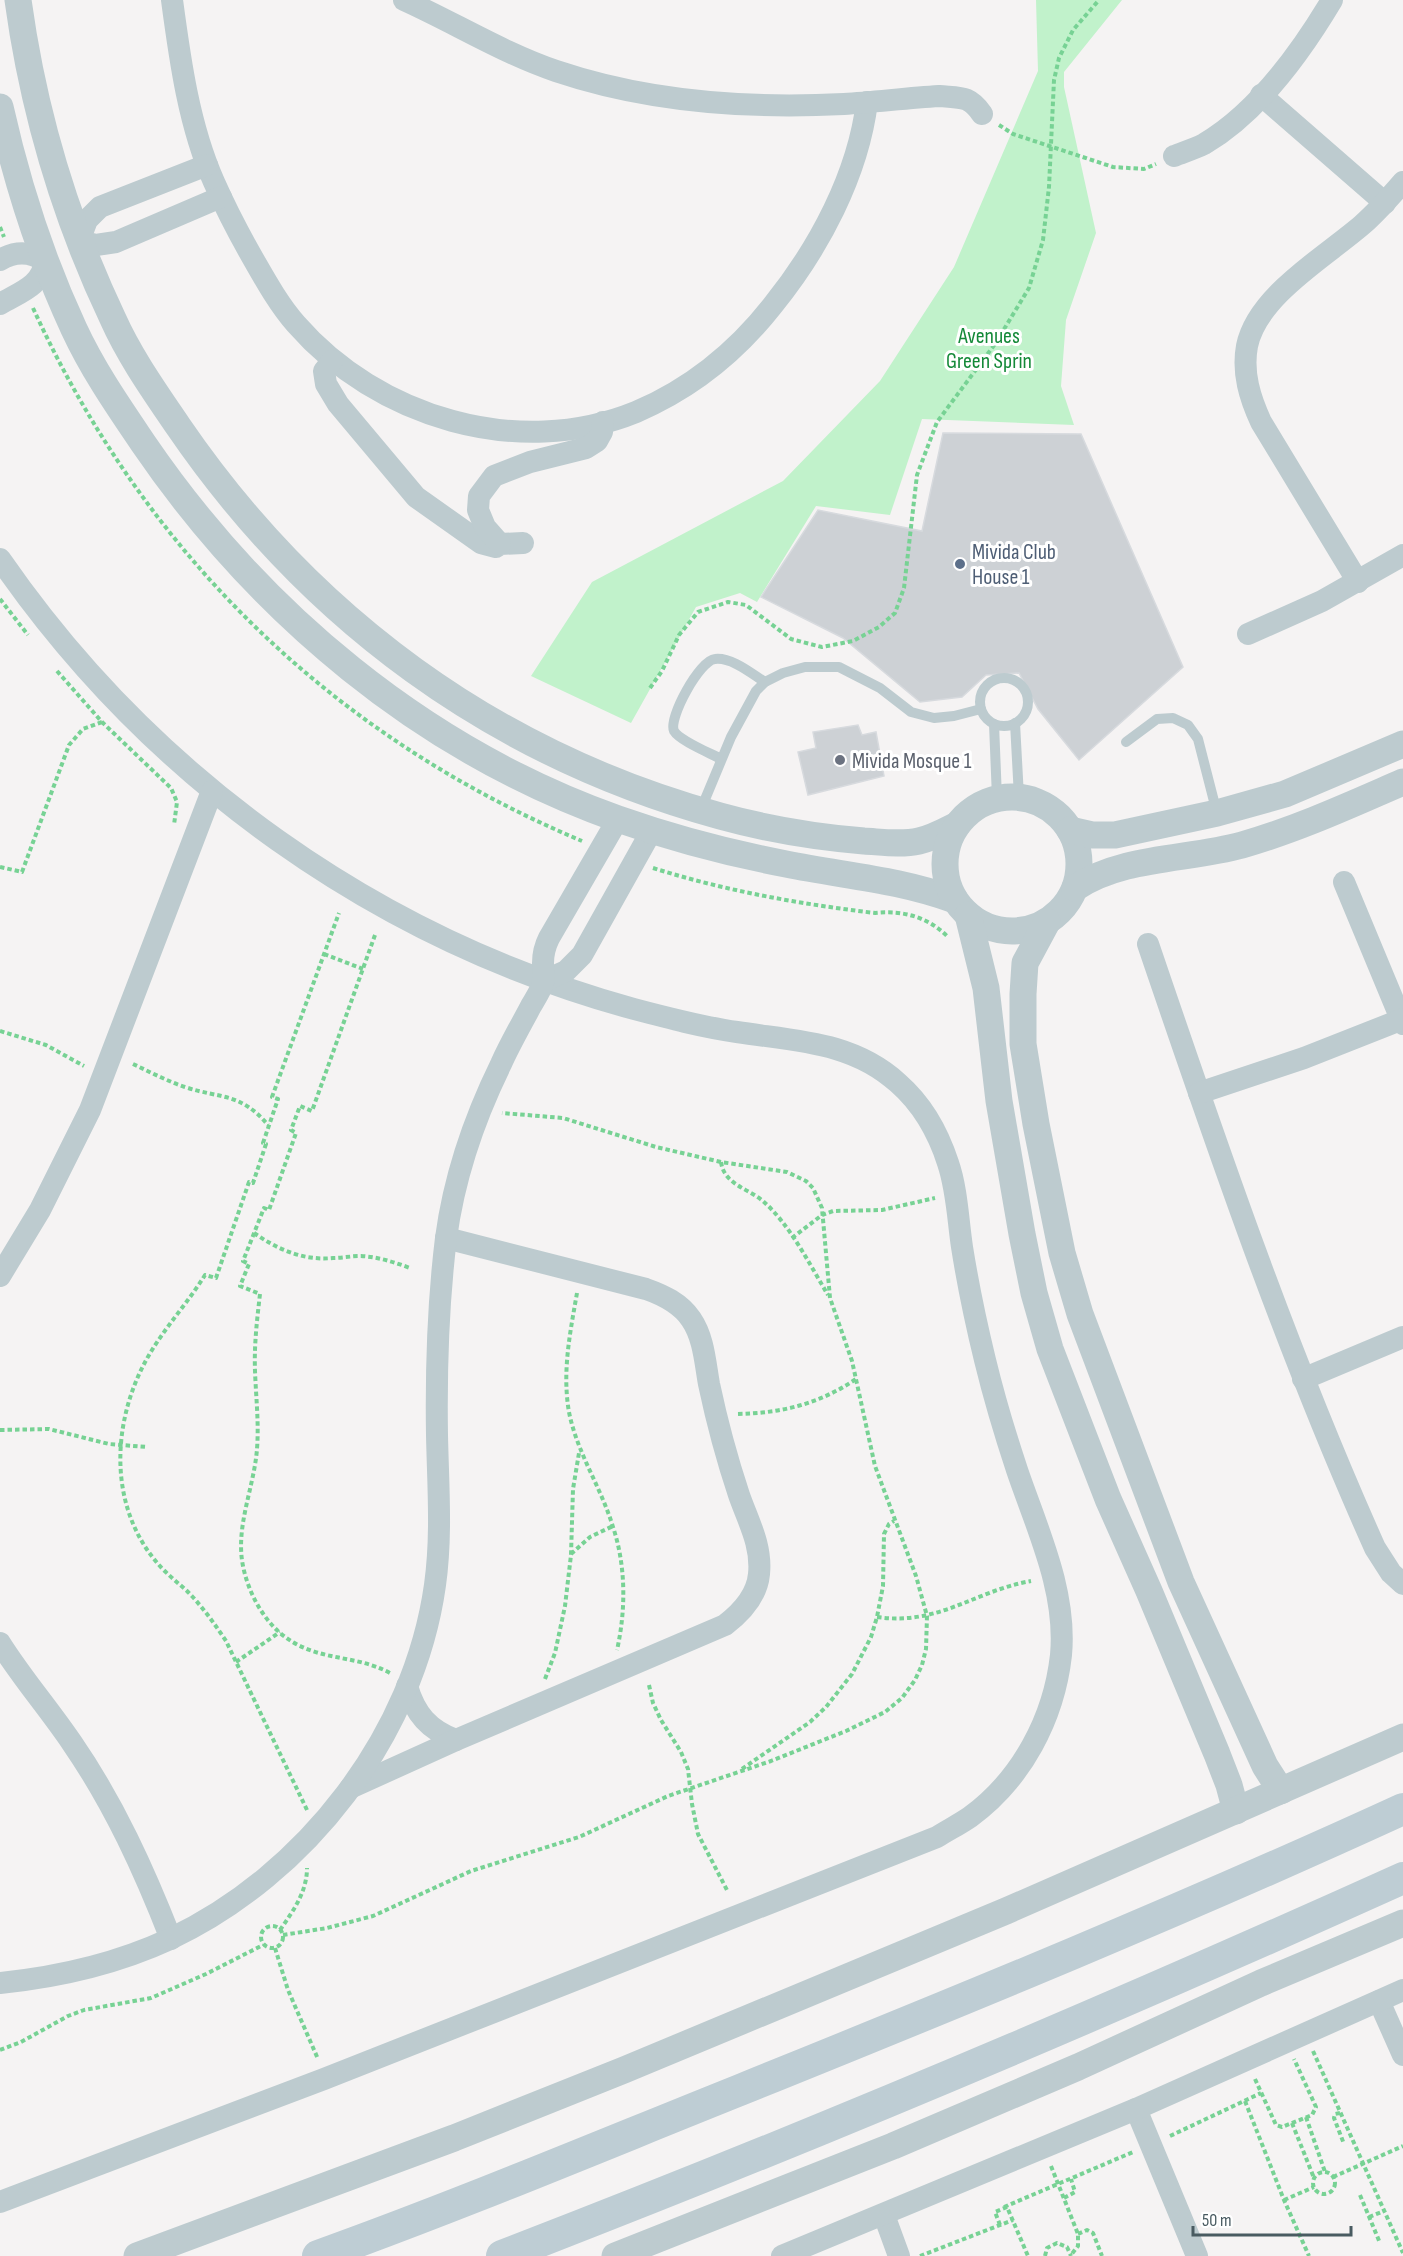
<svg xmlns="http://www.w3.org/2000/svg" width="1403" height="2256" viewBox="0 0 1403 2256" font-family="'Sofia Sans Condensed',sans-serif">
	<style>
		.green { fill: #c1f2cb }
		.building { fill: #cdd1d5; stroke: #d7dade; stroke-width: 1.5 }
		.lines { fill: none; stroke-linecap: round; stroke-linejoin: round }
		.path { stroke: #77d294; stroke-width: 4; stroke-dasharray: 4.5 3; stroke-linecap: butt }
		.service { stroke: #bdcbcf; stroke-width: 10 }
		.minor { stroke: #bdcbcf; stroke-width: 22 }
		.tertiary { stroke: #bdcbcf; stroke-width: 27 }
		.secondary { stroke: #becdd4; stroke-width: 32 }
		.service-dot { fill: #5c6f8a; stroke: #fff; stroke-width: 2 }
		.worship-dot { fill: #6b7280; stroke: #fff; stroke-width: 2 }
		.labels { text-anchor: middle; stroke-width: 6; stroke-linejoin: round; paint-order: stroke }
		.park-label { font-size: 22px; fill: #148938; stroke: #fff }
		.service-label { font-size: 22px; fill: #4e5e75; stroke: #fff; text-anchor: start }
		.worship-label { font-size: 22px; fill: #5b616d; stroke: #fff; text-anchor: start }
	</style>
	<rect width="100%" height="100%" fill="#f5f3f3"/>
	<path class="green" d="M1036,0H1122L1064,72V87L1096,233L1066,320L1061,386L1074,425L922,419L890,515L816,506L757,602L740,593L696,607L631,723L531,676L592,582L783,481L880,381L954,267L1038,71Z"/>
	<g class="building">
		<path d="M943,433L1081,434L1183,667L1079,760L1038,709L1019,673L986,675L962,697L920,702L843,638L761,597L818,510L922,531Z"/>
		<path d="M858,725L862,735L876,732L884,776L808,795L798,752L816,748L813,732Z"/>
	</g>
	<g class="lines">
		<g class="path">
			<path d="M999,125L1013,134L1113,167L1144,169L1156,164"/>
			<path d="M0,227L4,237"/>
			<path d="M33,308C145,554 332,736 582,841"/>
			<path d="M0,599L28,635"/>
			<path d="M57,671L102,722L171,788L177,802L174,825"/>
			<path d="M650,688L662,671L679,635L698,612L728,602L746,605L791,639L822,647L853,641L879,627L895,613L904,588L917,475L937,422L995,344L1029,288L1043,240L1049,187L1054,80L1059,58L1073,30L1099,0"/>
			<path d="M0,867L22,872L69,745L83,729L102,722"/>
			<path d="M653,868C726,891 800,904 875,913C903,910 928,917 948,937"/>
			<path d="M375,935L312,1111L300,1106L291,1130L296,1133L269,1210L264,1208L243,1261L249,1264L240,1286L260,1294C257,1320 254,1345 255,1371C256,1398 259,1423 257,1449C254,1488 235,1527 243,1566C248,1591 261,1616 280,1633C316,1663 353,1653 390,1673"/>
			<path d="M324,954L363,969"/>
			<path d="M0,1031L46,1045L84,1066"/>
			<path d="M133,1064C150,1072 167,1081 185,1087C221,1099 240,1092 268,1125"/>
			<path d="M721,1162C724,1185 750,1189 764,1202C790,1225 810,1265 828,1295"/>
			<path d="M254,1233C277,1249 303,1261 333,1258C342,1258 351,1256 361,1256C378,1257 394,1262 410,1268"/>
			<path d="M792,1238L822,1215L833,1211L882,1210L935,1198"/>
			<path d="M577,1293C570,1333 562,1372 569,1412C577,1453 601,1487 613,1527C626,1566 626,1610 617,1650"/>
			<path d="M738,1414C782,1413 819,1404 856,1379"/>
			<path d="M0,1430L49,1429L109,1444L147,1447"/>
			<path d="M571,1554L590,1537L613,1526"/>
			<path d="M877,1617C939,1626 974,1591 1031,1581"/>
			<path d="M236,1662L280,1632"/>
			<path d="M545,1679L555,1653L565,1606L571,1555L573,1489L579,1453"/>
			<path d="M649,1685L653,1703L661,1720L681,1752L688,1769L692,1804L698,1834L728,1892"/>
			<path d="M742,1769L810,1722L826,1707L852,1674L871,1637L877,1617L883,1586L884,1534L889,1524L894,1521"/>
			<path d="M307,1810L226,1641C214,1623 202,1606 187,1591C176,1581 164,1572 154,1559C106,1499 113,1413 152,1350C168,1324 189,1301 205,1275L216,1278L249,1182L253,1183L266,1144L263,1143L278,1099L272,1097L339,913"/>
			<circle cx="272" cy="1937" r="11"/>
			<path d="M280,1930C293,1911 307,1892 307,1868"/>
			<path d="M283,1935L327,1928L373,1916L471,1871L579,1837L668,1796L771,1761L846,1731L885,1712L902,1698L915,1680L922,1665L926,1649L927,1616L916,1576L875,1466L852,1361L830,1298L822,1208L813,1188L806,1181L787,1172L721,1162L656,1147L563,1118L502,1113"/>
			<path d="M275,1948L288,1990L318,2059"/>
			<path d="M0,2050L21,2042L68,2016L84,2010L151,1998L206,1974L263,1945"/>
			<path d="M1313,2051L1403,2253"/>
			<path d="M1255,2079L1276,2125L1282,2127L1312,2115L1316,2107L1294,2059"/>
			<path d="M1245,2101L1284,2200L1309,2256"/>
			<path d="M1340,2113L1335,2114L1334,2118L1344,2144"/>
			<path d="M1306,2117L1325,2172"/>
			<path d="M1292,2123L1314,2178"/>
			<path d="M1170,2136L1261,2093"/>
			<path d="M1051,2166L1078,2234V2246L1071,2255"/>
			<circle cx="1324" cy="2183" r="11"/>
			<path d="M1333,2177L1403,2146"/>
			<path d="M1360,2195L1380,2243"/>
			<path d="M1064,2198L1075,2192L1071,2179"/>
			<path d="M1284,2200L1314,2187"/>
			<path d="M1004,2207L1133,2152"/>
			<path d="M1369,2217L1384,2211"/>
			<path d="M1000,2225L995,2212L1007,2207L1028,2256"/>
			<path d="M1078,2234L1087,2230L1093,2233L1102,2256"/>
			<path d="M920,2256L1013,2220"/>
			<path d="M1045,2256L1047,2248L1057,2243L1067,2247L1071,2256"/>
		</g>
		<g class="service">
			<circle cx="1004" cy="702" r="24"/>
			<path d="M1015,723L1019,797"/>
			<path d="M994,724L997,798"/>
			<path d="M1126,742L1157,719L1173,718L1188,725L1198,739L1217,813"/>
			<path d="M721,759C710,753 680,741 674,731C668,718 700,660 715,659C732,657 752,674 765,682"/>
			<path d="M701,809L731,737L756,691L765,682L783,673L805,667H839L880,688L911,712L934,718L954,716L981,709"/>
		</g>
		<g class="minor">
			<path d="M172,0C180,60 189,126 214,182C226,209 240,236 255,262C267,283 280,306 296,324C377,417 518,460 636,412C690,389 737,351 773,305C819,248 858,175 867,102"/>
			<path d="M404,0C455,23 503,53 556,71C648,102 747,109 844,104C875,102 907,98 939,96C960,98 969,95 982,114"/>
			<path d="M1261,95L1385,203"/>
			<path d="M1174,156C1184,152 1194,149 1204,144C1257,113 1301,52 1332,0"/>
			<path d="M207,165L100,207L87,220L79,241L96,245L116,242L221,197"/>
			<path d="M0,260C15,251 30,251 45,261C42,286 20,292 0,304"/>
			<path d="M332,361L324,371L326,384L338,404L416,497L481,543L496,547L500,544L523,543"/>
			<path d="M500,544L485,527L478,510L479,496L494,476L530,462L586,448L597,441L602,432L603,422"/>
			<path d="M0,559C152,779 377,939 634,1009C668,1018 702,1027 737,1032C794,1041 852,1041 898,1083C922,1104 938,1132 948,1163C957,1189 958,1220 962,1247C968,1285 976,1323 985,1360C994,1397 1005,1434 1017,1470C1037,1529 1067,1591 1061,1655C1054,1718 1022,1779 970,1817C960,1824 948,1830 937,1837L324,2079L0,2202"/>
			<path d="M1358,582L1261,422C1250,398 1242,373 1247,346C1257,296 1325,257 1362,225C1377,212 1390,197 1403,182"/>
			<path d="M1248,634L1322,601L1403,555"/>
			<path d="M1344,882L1403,1024"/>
			<path d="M1148,944C1217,1147 1287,1352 1375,1548L1391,1573L1403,1584"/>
			<path d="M544,981L566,971L582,955L652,830"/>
			<path d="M1199,1093L1304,1058L1403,1019"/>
			<path d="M0,1276L40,1210L90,1110L212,791"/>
			<path d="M1303,1379L1403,1337"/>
			<path d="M0,1643C22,1678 49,1709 72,1743C114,1804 144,1870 171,1939"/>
			<path d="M407,1686C415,1714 429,1730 456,1740"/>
			<path d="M350,1788L456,1740L725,1625C742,1612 757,1596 759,1574C762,1545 748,1521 739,1495C727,1459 717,1422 709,1384C705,1362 704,1338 691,1319C680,1303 663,1295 646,1289L446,1238"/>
			<path d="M0,1983C59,1977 116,1964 170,1939C306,1875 414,1735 435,1585C442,1535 438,1485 437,1435C436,1370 438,1303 446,1238C454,1178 474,1119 501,1064C510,1044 521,1025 531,1006C535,999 541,990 543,983C545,977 543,969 543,963C543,954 545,946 549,938L618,819"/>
			<path d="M1379,2001L1403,2055"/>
			<path d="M1136,2109L1197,2256"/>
			<path d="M884,2215L899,2256"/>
			<path d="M782,2256L1136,2109L1403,1990"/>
		</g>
		<g class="tertiary">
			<path d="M18,0C33,110 65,218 113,319C130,357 155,392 178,426C310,619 494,754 720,816C767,829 815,837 864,841C882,842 901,845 919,841C933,838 945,831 957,825"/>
			<path d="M0,107C17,183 41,258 74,329C93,370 118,406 143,443C259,613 423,750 618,819C672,838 729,853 786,864C845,876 898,879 955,900"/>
			<circle cx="1012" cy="864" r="67"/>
			<path d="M1070,830L1092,835H1115L1217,813L1285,794L1403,744"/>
			<path d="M1075,888C1123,856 1188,860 1242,845C1298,829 1350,805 1403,782"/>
			<path d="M968,915L986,988L999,1101L1022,1234L1034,1293L1050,1349L1108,1499L1149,1591L1217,1754L1229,1785L1236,1811"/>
			<path d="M1047,922L1025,963L1023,994V1044L1036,1124L1062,1253L1080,1314L1181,1582L1265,1766L1281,1791"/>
			<path d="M137,2256L454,2138L624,2070L1006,1911L1403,1737"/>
			<path d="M615,2256L893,2146L1078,2067L1261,1983L1403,1923"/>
		</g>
		<g class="secondary">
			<path d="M318,2256C460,2205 600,2146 740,2090C963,2000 1185,1909 1403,1809"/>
			<path d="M502,2256C806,2139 1106,2012 1403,1878"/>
		</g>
	</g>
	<circle class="service-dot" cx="960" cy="564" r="6"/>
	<circle class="worship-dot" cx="840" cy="760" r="6"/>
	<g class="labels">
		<g class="park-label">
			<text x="989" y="343">Avenues<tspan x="989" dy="25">Green Sprin</tspan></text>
		</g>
		<g class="service-label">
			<text x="972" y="559">Mivida Club<tspan x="972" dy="25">House 1</tspan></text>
		</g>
		<g class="worship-label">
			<text x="852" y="768">Mivida Mosque 1</text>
		</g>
	</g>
	<path d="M1193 2226v9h158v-9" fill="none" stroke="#495b61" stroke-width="3"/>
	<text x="1202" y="2226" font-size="18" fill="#495b61" stroke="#ffffff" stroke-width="4.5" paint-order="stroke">50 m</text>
</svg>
